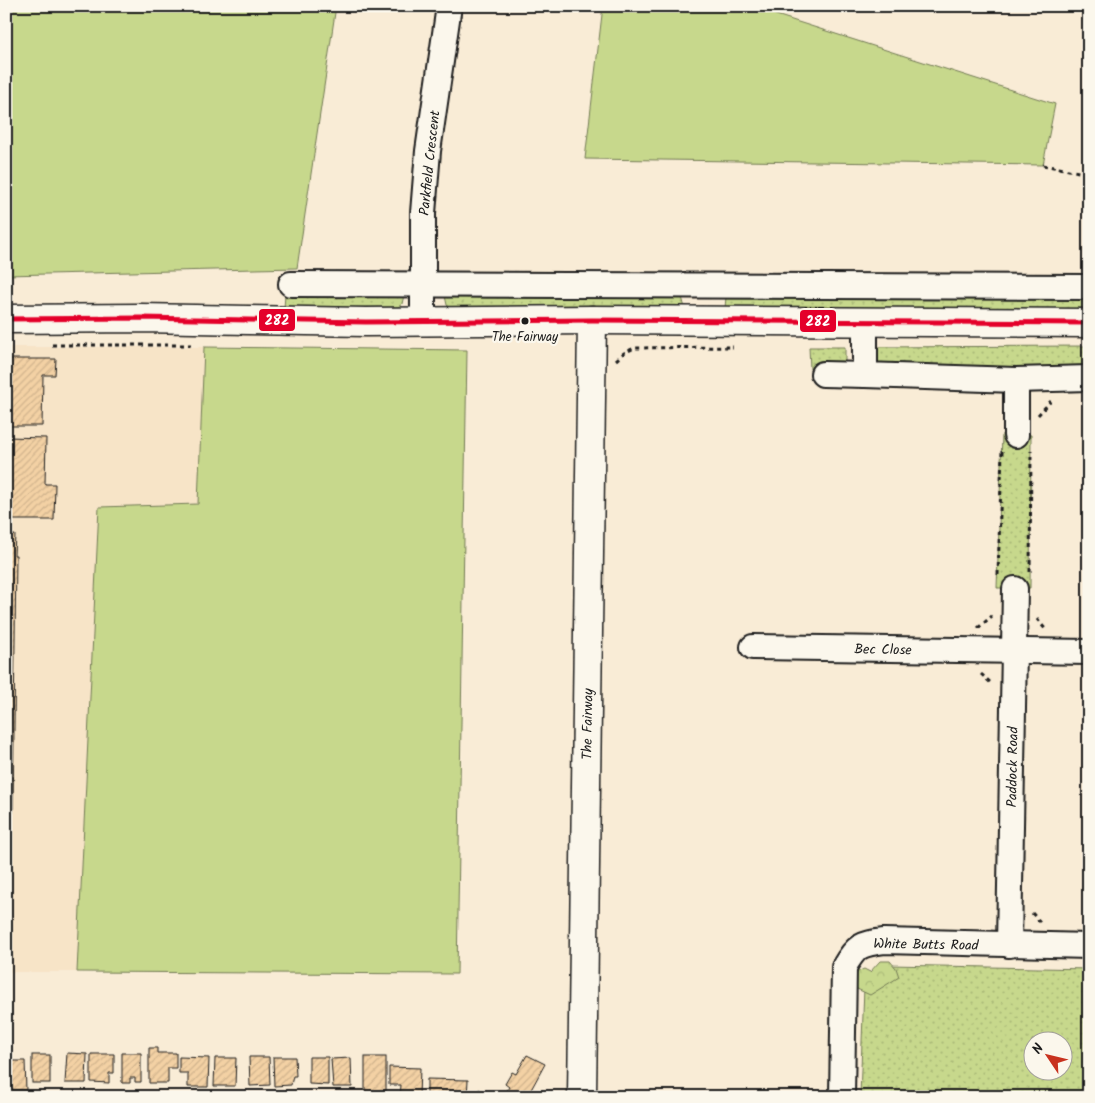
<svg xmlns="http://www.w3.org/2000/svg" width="1095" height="1103" viewBox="0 0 1095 1103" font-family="Kalam,sans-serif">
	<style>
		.built { fill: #f7e4c7 }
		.grass { fill: url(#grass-dots); stroke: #727a54; fill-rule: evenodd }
		.forest { fill: url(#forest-crowns); stroke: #727a54 }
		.park { fill: #c7d88c; stroke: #727a54 }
		.building { fill: url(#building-hatch); stroke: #1c1c1c }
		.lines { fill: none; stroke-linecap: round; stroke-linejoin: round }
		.street-casing { stroke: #1c1c1c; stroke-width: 28 }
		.secondary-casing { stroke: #1c1c1c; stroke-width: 31 }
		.path { stroke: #1c1c1c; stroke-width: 3; stroke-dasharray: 4 4; stroke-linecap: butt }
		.street { stroke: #fbf7ec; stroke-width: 24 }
		.secondary { stroke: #fbf7ec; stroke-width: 28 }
		.bus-1-casing { stroke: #fbf7ec; stroke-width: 9 }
		.bus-1 { stroke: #e4002b; stroke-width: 5 }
		.bus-dot { fill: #1c1c1c; stroke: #fbf7ec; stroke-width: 2 }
		.labels { text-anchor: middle; stroke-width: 4.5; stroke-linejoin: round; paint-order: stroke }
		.bus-label { font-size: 13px; fill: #1c1c1c; stroke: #fbf7ec }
		.street-label { font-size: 14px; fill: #1c1c1c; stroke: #fbf7ec }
		.line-badge { stroke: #fbf7ec; stroke-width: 2 }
		.badge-label { font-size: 14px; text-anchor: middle; font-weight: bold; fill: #fff }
	</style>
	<defs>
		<pattern id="grass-dots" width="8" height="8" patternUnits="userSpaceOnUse" patternTransform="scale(1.25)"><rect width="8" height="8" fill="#c7d88c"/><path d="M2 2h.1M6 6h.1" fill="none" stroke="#aab978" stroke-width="1.8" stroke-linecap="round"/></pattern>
		<pattern id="forest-crowns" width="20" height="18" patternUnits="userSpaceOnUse" patternTransform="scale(1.25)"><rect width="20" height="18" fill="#c7d88c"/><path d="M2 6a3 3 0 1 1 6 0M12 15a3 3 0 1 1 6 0" fill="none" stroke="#aab978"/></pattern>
		<pattern id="building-hatch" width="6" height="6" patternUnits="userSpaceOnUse" patternTransform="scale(1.25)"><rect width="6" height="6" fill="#f3d1a4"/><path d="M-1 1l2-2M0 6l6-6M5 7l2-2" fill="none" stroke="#d0b38d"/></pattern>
	</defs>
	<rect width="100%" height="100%" fill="#f9ecd6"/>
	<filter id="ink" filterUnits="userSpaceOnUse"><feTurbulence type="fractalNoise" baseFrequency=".02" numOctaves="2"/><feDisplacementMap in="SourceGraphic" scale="10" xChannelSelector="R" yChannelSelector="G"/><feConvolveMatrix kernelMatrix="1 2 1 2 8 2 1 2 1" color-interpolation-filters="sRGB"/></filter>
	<g filter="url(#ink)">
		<path class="built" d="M6,347H204L198,504L99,507L77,972H6Z"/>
		<g class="grass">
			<path d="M285,295H404L402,304L398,307L284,308Z"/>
			<path d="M445,296L682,297L685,308H451L447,305Z"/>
			<path d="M726,297H1089V310L725,308Z"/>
			<path d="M1089,346V378L865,375V347Z"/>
			<path d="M809,347H845V369H810Z"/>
			<path d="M1002,434L1031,435L1030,588H997Z"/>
			<path d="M889,965L1089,969V1097H860L864,987ZM1032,1040H1062V1070H1032Z"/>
		</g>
		<path class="forest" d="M880,961H890L896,968L899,977L870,995L857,989L855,982L857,972L864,969L870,972Z"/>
		<g class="park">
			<path d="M6,6H336L297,268L6,275Z"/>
			<path d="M603,6H748L1055,104L1043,165L585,159Z"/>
			<path d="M204,347L467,350L457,974L77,972L99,507L198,504Z"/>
		</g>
		<g class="building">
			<path d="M6,359H56L55,375H43L42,426H6Z"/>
			<path d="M6,437L46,438L45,484H55L54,520H7V535H15L14,555H16L13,813H6Z"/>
			<path d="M149,1048H157V1053H176V1068H168V1083H149Z"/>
			<path d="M67,1053L87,1054L86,1083H65Z"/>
			<path d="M122,1053H141V1082H135V1078H130V1083H122Z"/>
			<path d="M91,1054H114V1073H109V1083L91,1082Z"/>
			<rect x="32" y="1055" width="18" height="28"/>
			<path d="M527,1055L545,1064L527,1097H503L509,1087L505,1084L512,1072L516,1074Z"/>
			<path d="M179,1057L209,1058L208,1087H188V1073H179Z"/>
			<path d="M249,1057H269L270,1085L250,1086Z"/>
			<path d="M273,1057H295L296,1076H293L291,1085L274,1086Z"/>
			<path d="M309,1057H328V1085L309,1084Z"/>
			<rect x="365" y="1057" width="21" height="35"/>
			<path d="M215,1058H236L235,1086H214Z"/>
			<path d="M351,1058L352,1087H333L331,1059Z"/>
			<path d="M6,1061H25L26,1090H7Z"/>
			<path d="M389,1067L420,1068L419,1097H400L401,1085H389Z"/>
			<path d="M427,1079L468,1080L467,1097H427Z"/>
			<path d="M479,1089L494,1097H475Z"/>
		</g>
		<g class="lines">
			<g class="street-casing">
				<g id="street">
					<path d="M291,284L1089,287"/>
					<path d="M423,322V213L428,151L449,6"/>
					<path d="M865,322V375L1016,380L1089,378"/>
					<path d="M823,374L865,375"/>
					<path d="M1016,435V380"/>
					<path d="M753,647L1089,652"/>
					<path d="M1009,945L1015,589"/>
					<path d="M842,1097L844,967C856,946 860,944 884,941L1089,946"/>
				</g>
			</g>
			<g class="secondary-casing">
				<g id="secondary">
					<path d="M6,319L141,318L366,322L592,320L1089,323"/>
					<path d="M582,1097L592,320"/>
				</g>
			</g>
			<g class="path">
				<path d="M1043,165L1089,174"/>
				<path d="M52,345H191"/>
				<path d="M616,360L624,353L634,348L733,347"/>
				<path d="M1038,415L1051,401"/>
				<path d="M1030,572L1031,451"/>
				<path d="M998,575L1002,451"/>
				<path d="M1037,619L1046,630"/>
				<path d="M978,628L992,616"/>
				<path d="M981,674L991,683"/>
				<path d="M1032,913L1041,923"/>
			</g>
			<use href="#street" class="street"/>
			<use href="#secondary" class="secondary"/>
			<g class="bus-1-casing">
				<path id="bus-1" d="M6,319L141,318L366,322L592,320L1089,323"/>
			</g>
			<use href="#bus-1" class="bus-1"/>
		</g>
	</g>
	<circle class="bus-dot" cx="525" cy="321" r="4.5"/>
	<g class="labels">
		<g class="bus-label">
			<text x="525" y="341">The Fairway</text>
		</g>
		<g class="street-label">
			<text transform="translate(429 163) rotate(-84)" y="5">Parkfield Crescent</text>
			<text transform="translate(883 649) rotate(1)" y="5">Bec Close</text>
			<text transform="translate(587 724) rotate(-89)" y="5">The Fairway</text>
			<text transform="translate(1012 767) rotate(-89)" y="5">Paddock Road</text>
			<text transform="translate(926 944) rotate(1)" y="5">White Butts Road</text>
		</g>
	</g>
	<g class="line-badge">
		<rect x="258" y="308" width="38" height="24" rx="5" fill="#e4002b"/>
		<rect x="799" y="309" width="38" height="24" rx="5" fill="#e4002b"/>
	</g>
	<g class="badge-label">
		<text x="277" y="325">282</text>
		<text x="818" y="326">282</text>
	</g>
	<rect width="1095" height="1103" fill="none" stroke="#fbf7ec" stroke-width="25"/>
	<rect x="12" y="12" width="1070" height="1078" fill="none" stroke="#1c1c1c" stroke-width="2" filter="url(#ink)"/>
	<g transform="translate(1048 1056) rotate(305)"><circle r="24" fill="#fbf7ec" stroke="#a29f99"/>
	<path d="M0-4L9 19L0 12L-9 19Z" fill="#c8321e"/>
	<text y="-8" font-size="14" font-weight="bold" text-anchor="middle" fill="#1c1c1c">N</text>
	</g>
</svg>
